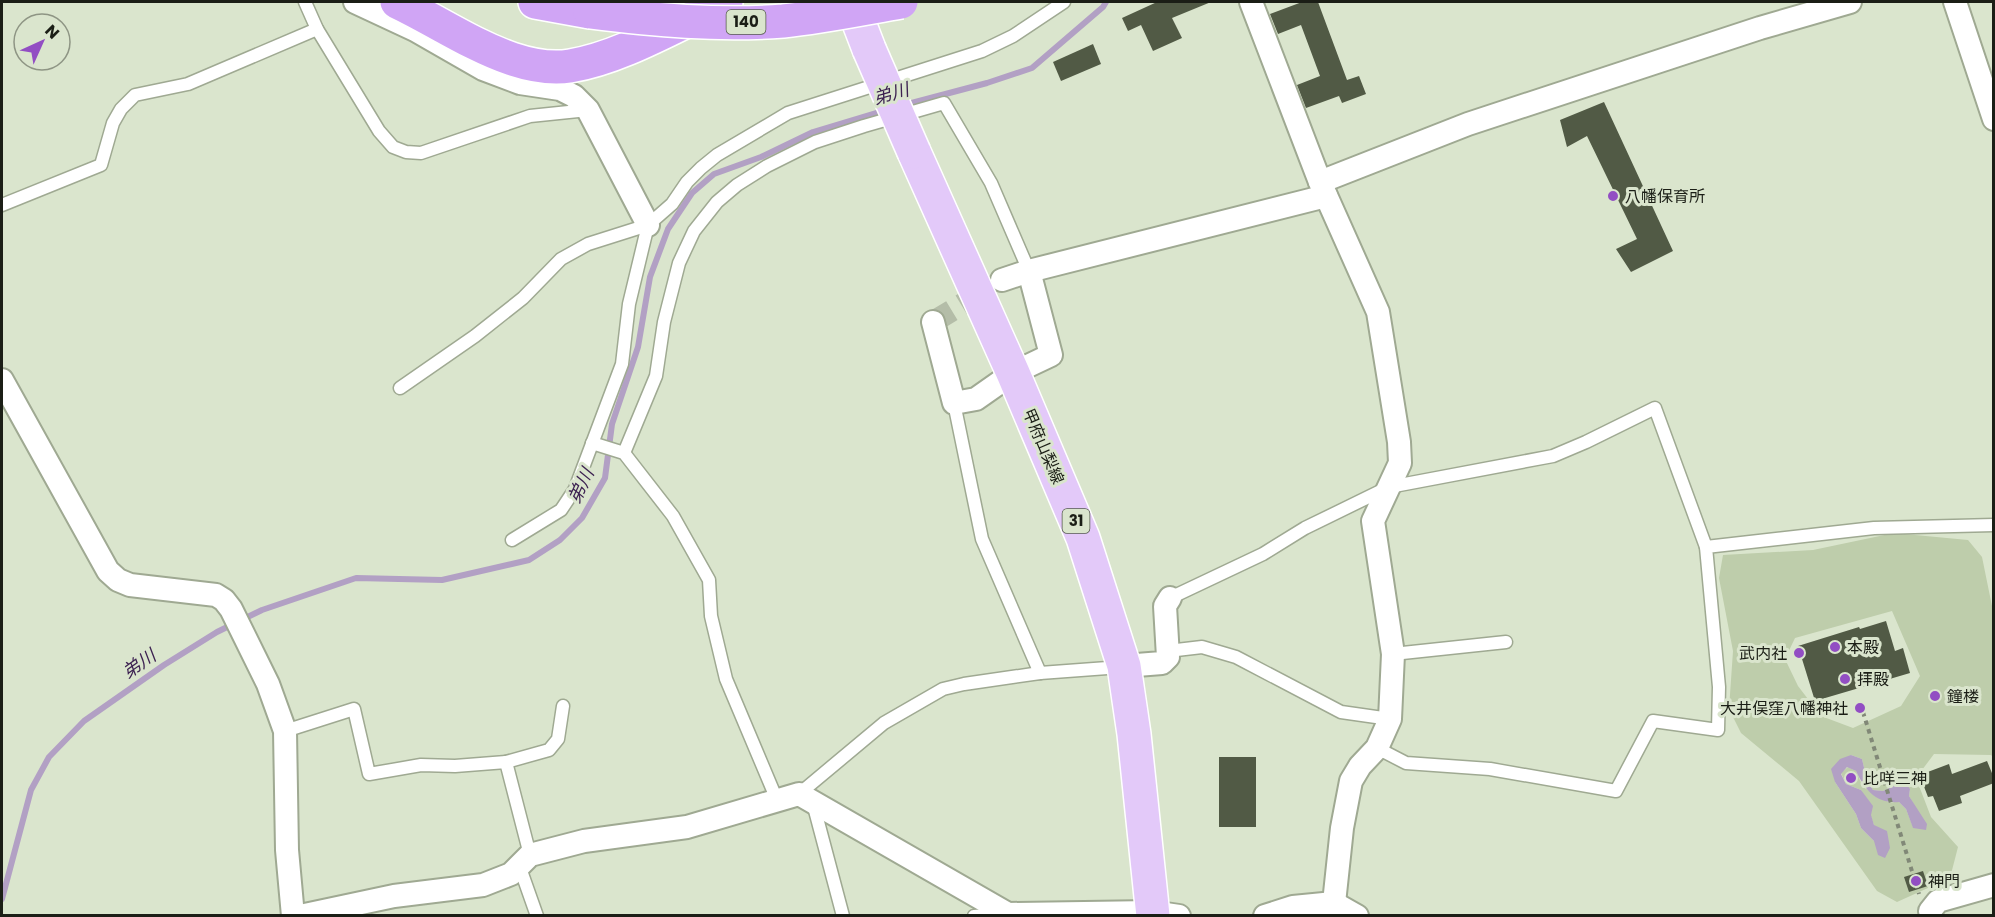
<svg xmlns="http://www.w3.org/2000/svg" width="1995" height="917" viewBox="0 0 1995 917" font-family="Poppins,'Noto Sans JP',sans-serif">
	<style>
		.green { fill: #becdab; fill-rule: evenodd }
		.water { fill: #b2a0c4 }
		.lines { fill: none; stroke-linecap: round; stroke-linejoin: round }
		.stream { stroke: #b2a0c4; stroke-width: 6 }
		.building { fill: #515a45 }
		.minor-tunnel { stroke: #b4bda8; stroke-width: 22; stroke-dasharray: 22 11; stroke-linecap: butt }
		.service-casing { stroke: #9fa992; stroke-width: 15 }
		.minor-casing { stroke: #9fa992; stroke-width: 26 }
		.primary-casing { stroke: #fff; stroke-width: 36 }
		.motorway-casing { stroke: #fff; stroke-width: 36 }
		.path { stroke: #818877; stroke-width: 4; stroke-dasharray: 4.5 4.5; stroke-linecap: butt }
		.service { stroke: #fff; stroke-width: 12 }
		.minor { stroke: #fff; stroke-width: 22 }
		.primary { stroke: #e3c9f9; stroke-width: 33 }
		.motorway { stroke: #d0a5f5; stroke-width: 33 }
		.primary-bridge-casing { stroke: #fff; stroke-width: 36; stroke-linecap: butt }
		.motorway-bridge-casing { stroke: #fff; stroke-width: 36; stroke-linecap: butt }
		.primary-bridge { stroke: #e3c9f9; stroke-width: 33 }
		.motorway-bridge { stroke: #d0a5f5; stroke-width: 33 }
		.poi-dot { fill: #924ec3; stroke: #dae5cd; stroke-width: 2 }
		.labels { text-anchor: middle; stroke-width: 6; stroke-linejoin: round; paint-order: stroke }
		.shield { fill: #dae5cd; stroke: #545a4d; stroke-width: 1.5 }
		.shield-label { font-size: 15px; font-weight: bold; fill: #1b1e16 }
		.poi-label { font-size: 16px; fill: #1b1e16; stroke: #dae5cd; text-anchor: start }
		.street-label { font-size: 16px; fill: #1b1e16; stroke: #dae5cd }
		.water-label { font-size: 18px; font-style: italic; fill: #3d2251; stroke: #dae5cd }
	</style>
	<rect width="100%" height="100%" fill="#dae5cd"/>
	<path class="green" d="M1894,533L1968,540L1982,557L1993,611V757L1991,755L1934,754L1916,778L1931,817L1958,847L1950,878L1897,902L1877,891L1799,781L1741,733L1729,709L1733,651L1719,578L1723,555L1813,550ZM1892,611L1920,676L1901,706L1853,728L1821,716L1798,686L1785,659L1795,638ZM1851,755L1862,759L1867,780L1873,790L1883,791L1895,785L1910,789L1909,796L1914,805L1913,827L1906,809L1898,801L1890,803L1863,787L1856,771L1848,767L1841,773L1846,784L1861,790L1874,825V841L1861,828L1856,814L1835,782Z"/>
	<path class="water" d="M1851,755L1862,759L1867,780L1873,790L1883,791L1904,781L1910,789L1909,796L1927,824L1926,830L1913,828L1906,809L1899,802C1876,804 1865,790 1856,771L1847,767L1841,774L1846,784L1861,790L1873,806L1871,815L1874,825L1887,831L1890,848L1885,858L1878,855L1874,841L1861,828L1856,814L1835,782L1831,769L1840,759Z"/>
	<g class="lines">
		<g class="stream">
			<path d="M904,105L987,83L1032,68L1103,7L1106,2"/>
			<path d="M2,899L31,790L49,757L84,721L164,665L217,632L262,610L356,578L442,580L529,560L560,540L582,518L605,478L612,424L638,347L650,277L668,229L692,193L714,174L761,157L813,132L886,110"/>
		</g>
	</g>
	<g class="building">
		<path d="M1157,2H1211L1172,18L1182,38L1153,51L1141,25L1128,31L1122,18Z"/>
		<path d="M1302,2H1318L1347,80L1359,76L1366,94L1342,103L1339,96L1306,108L1297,85L1320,76L1301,25L1278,34L1270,14Z"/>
		<path d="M1093,44L1101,64L1061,81L1053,62Z"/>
		<path d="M1604,102L1673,251L1631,272L1616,249L1637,239L1587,136L1567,147L1560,120Z"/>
		<path d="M1886,621L1895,651L1903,648L1910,673L1815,701L1798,646L1859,627L1860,629Z"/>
		<rect x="1219" y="757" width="37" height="70"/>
		<path d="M1987,761L1994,778V783L1960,796L1962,803L1939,811L1933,796L1928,797L1923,784L1928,782L1925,773L1949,764L1952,774Z"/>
		<path d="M1923,871L1928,886L1909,892L1904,877Z"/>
	</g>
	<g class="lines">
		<path class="minor-tunnel" d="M933,322L991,287"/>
		<g class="service-casing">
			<g id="service">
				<path d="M305,2L317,29L379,131L393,147L406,152L421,153L530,116L588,110"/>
				<path d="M2,205L101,165L113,123L121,109L135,95L188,84L317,29"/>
				<path d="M400,388L475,336L523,298L561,259L588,244L648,225L672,204L687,182L701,168L717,155L788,113L982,51L1013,36L1064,2"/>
				<path d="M954,403L982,539L1040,673"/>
				<path d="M592,443L624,453L673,516L709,580L711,616L726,679L777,800"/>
				<path d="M624,453L656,376L664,322L679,263L694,231L717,202L737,185L767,166L815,142L864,126L944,103L991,183L1029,271"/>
				<path d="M512,540L561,510L575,489L622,364L629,304L648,225"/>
				<path d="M1170,598L1263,554L1305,528L1389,487L1553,456L1586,442L1655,408L1706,547"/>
				<path d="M1168,651L1202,647L1236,657L1341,712L1390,719"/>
				<path d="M1393,654L1506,642"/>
				<path d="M285,731L354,709L369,774L421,765L455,766L506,762L530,855"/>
				<path d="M1377,748L1406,763L1490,769L1616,791L1653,721L1718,730L1719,687L1706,547L1874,528L1994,525"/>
				<path d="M506,762L549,750L558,739L563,706"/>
				<path d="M799,794L884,723L943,689L964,684L1040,673L1121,667"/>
				<path d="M813,803L843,916"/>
				<path d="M519,865L537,916"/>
				<path d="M974,916L1001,914"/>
			</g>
		</g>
		<g class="minor-casing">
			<g id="minor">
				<path d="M355,2L415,30L483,69L520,83L560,89L574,96L588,110L648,225"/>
				<path d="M1251,2L1320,182L1378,312L1399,442L1400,463L1373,521L1393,654L1390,719L1377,748L1360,766L1351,781L1342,828L1334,903"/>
				<path d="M1955,2L1994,119"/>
				<path d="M1320,182L1468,124L1760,28L1850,2"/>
				<path d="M1002,280L1029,271L1326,196"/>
				<path d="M933,322L954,403L976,399L1013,373L1051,355L1029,271"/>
				<path d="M2,380L108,571L118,580L130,585L216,595L224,600L231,609L268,684L285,731L287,850L293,916"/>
				<path d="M1124,666L1162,663L1168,657L1165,606L1170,598"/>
				<path d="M1930,911L1938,901L1994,885"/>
				<path d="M300,916L394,896L483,885L511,874L530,855L584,841L687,827L799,794L1008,914L1152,912L1179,916"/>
				<path d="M1265,916L1293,907L1334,903L1357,916"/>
			</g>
		</g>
		<g class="primary-casing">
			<g id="primary">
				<path d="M851,2L869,49"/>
				<path d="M914,152L1013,373L1083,538L1124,666L1134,734L1153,916"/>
			</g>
		</g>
		<g class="motorway-casing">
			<g id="motorway">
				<path d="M397,2C435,20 471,45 512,59C530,65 551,69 570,66C621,58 679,23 726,2"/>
				<path d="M535,2L590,12"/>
			</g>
		</g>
		<path class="path" d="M1863,712L1919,894"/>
		<use href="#service" class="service"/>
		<use href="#minor" class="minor"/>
		<use href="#primary" class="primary"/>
		<use href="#motorway" class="motorway"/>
		<g class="primary-bridge-casing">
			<path id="primary-bridge" d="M869,49L914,152"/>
		</g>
		<g class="motorway-bridge-casing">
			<path id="motorway-bridge" d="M590,12C654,20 718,26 783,21C823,17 861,9 901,2"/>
		</g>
		<use href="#primary-bridge" class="primary-bridge"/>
		<use href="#motorway-bridge" class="motorway-bridge"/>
	</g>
	<g class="poi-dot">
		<circle cx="1613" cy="196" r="6"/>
		<circle cx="1835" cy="647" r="6"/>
		<circle cx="1799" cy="653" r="6"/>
		<circle cx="1845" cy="679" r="6"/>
		<circle cx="1935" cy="696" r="6"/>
		<circle cx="1860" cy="708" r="6"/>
		<circle cx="1851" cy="778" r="6"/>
		<circle cx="1916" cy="881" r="6"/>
	</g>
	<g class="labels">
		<g class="shield">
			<rect x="726.5" y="10" width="39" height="24" rx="4.5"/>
			<rect x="1062.5" y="509" width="27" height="24" rx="4.5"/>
		</g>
		<g class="shield-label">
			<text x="746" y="27">140</text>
			<text x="1076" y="526">31</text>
		</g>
		<g class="poi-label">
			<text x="1625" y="202">八幡保育所</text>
			<text x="1847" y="653">本殿</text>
			<text x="1787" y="659" text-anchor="end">武内社</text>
			<text x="1857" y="685">拝殿</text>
			<text x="1947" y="702">鐘楼</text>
			<text x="1848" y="714" text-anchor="end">大井俣窪八幡神社</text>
			<text x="1863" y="784">比咩三神</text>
			<text x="1928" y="887">神門</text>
		</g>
		<g class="street-label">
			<text transform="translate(1044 446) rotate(67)" y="6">甲府山梨線</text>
		</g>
		<g class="water-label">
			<text transform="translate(891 94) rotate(-16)" y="6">弟川</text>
			<text transform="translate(581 486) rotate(-65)" y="6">弟川</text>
			<text transform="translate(139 664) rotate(-35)" y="6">弟川</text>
		</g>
	</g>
	<rect width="1995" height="917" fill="none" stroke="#1b1e16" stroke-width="6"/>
	<g transform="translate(42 42) rotate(45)"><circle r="28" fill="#dae5cd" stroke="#8e9584" stroke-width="1.5"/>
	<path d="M0-4.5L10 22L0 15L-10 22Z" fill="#924ec3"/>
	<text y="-9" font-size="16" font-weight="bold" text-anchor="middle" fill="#1b1e16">N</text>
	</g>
</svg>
